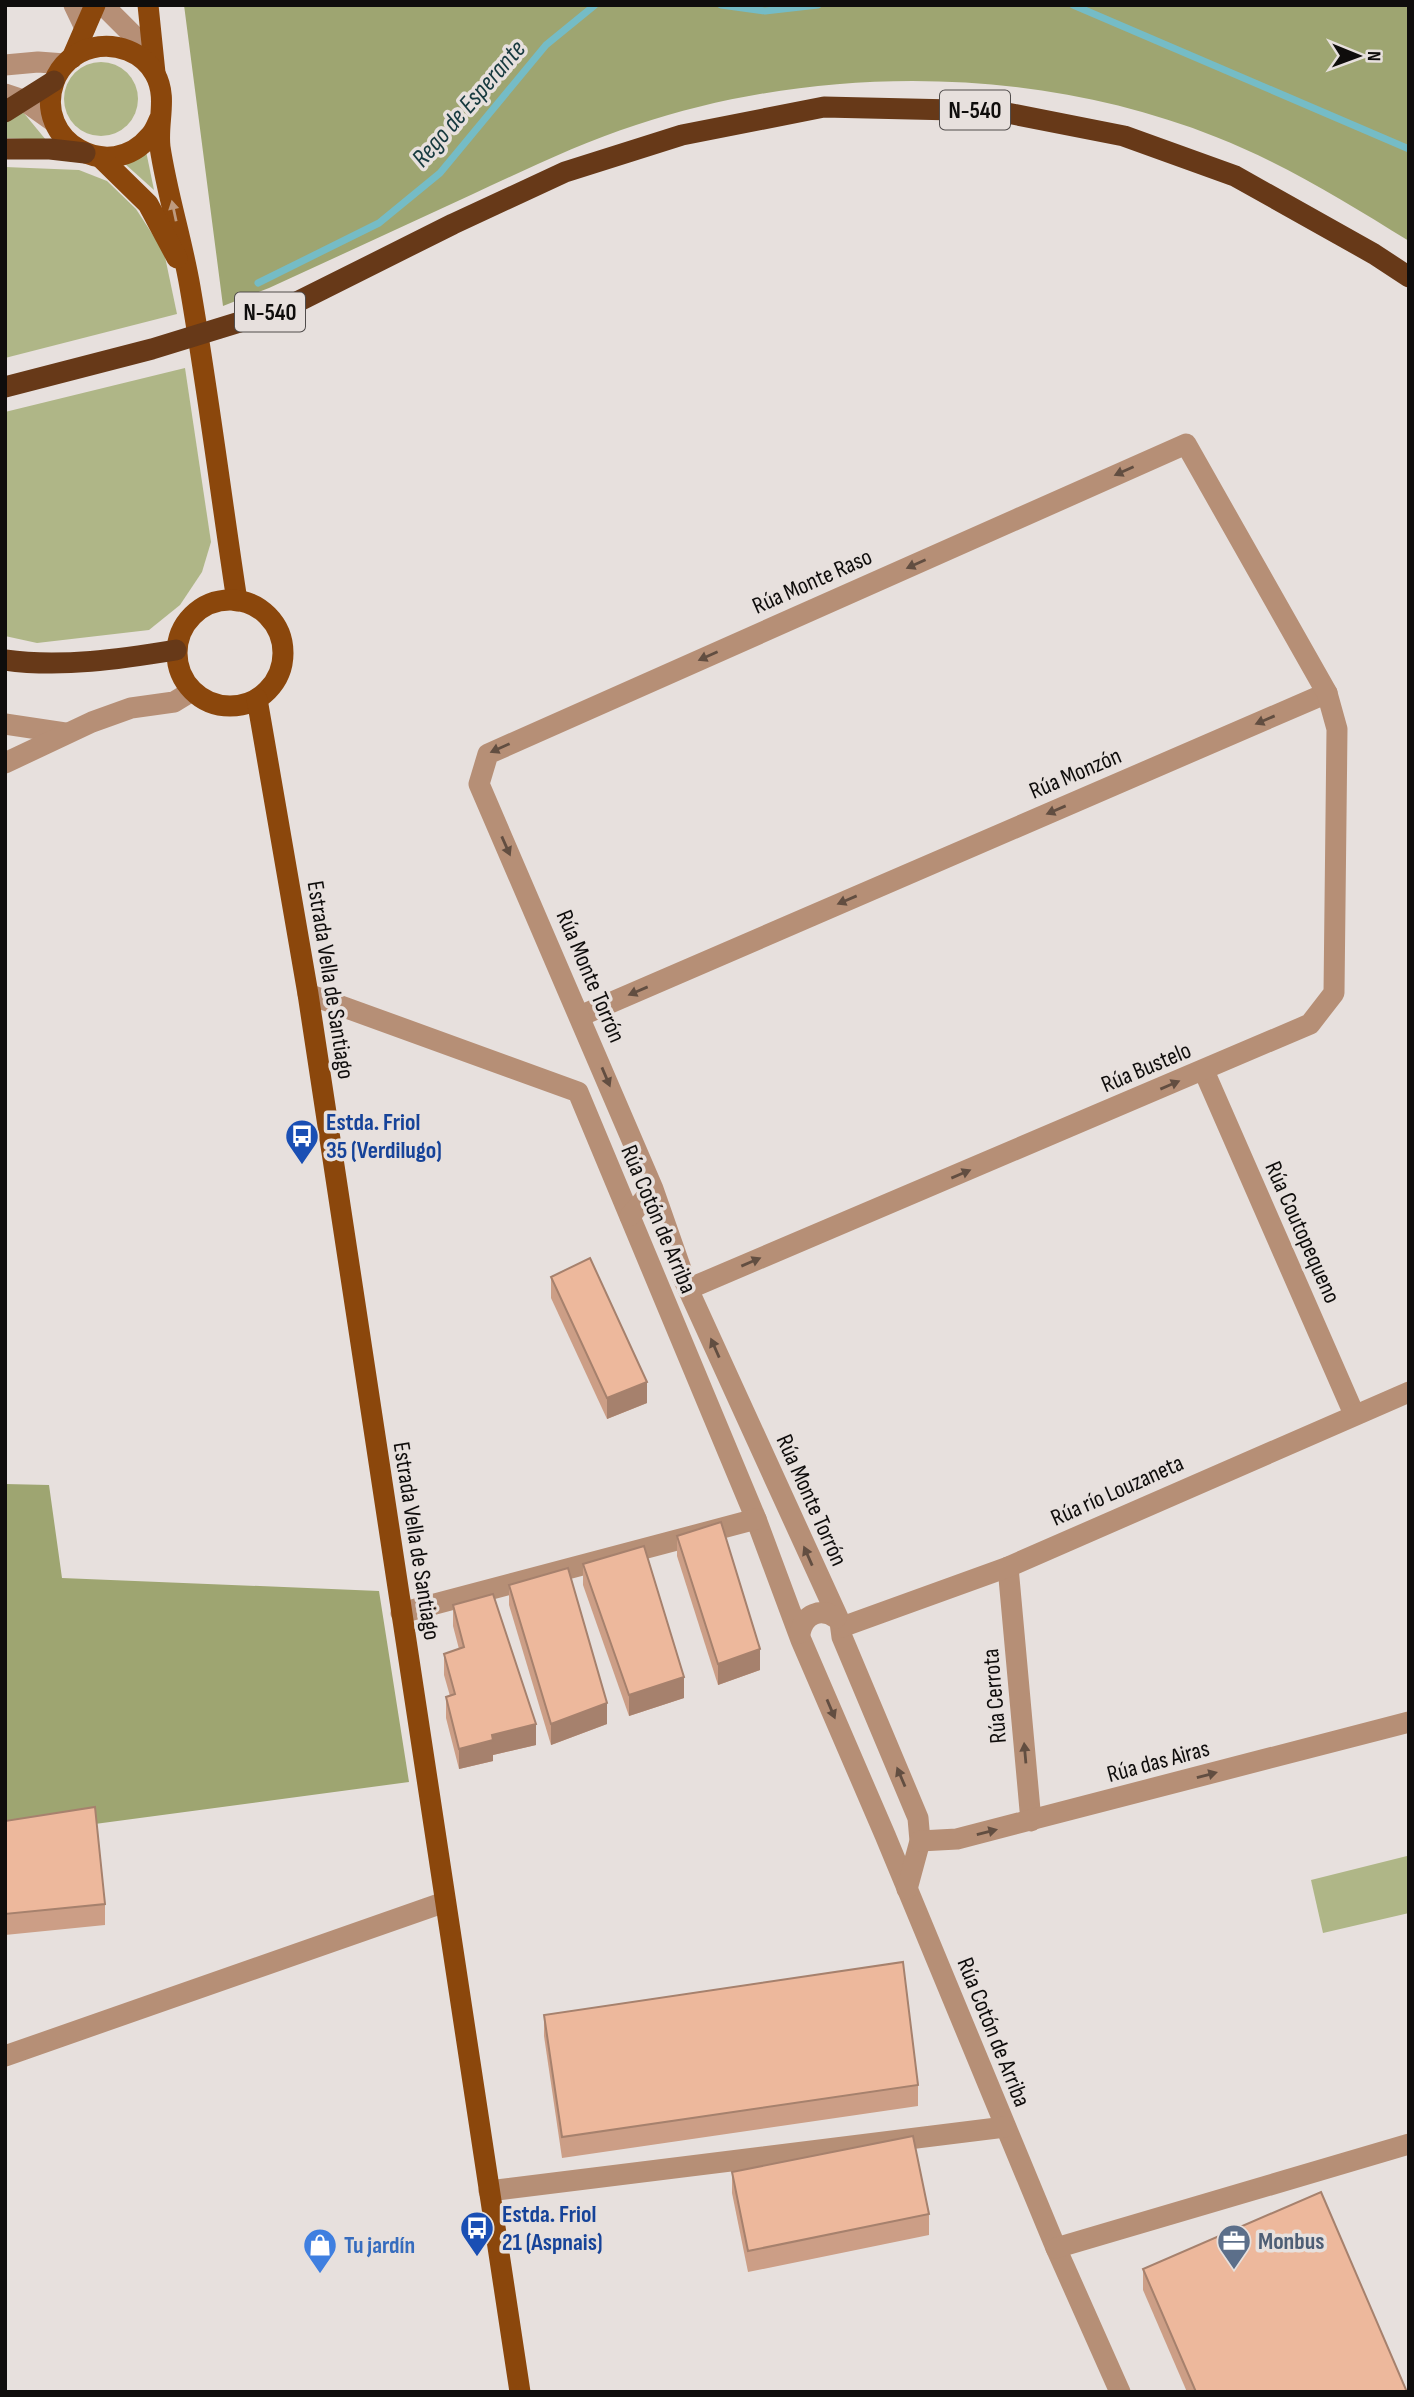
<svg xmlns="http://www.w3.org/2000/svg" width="1414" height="2397" viewBox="0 0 1414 2397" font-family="'Sofia Sans Condensed',sans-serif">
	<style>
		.green { fill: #afb687 }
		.forest { fill: #9ea571 }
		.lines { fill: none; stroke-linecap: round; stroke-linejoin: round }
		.stream { stroke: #75bcc6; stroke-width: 7 }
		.minor { stroke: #b68f76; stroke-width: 21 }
		.major { stroke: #8b470c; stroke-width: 21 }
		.highway { stroke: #673918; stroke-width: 21 }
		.wall { fill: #cc9e86 }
		.shaded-wall { fill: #a6816d }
		.building { fill: #edb89c; stroke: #a6816d; stroke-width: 2 }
		.oneway { fill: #be9b7f }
		.oneway2 { fill: #624e41 }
		.labels { text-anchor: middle; stroke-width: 7; stroke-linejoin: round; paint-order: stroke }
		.shield { fill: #e7e0dd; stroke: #504c4b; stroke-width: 2 }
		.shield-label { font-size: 23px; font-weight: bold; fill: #0f0d0c }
		.street-label { font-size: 24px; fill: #0f0d0c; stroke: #e7e0dd }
		.transit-label { font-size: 24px; font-weight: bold; fill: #164399; stroke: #e7e0dd; text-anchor: start }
		.service-label { font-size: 24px; font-weight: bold; fill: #4e5e75; stroke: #e7e0dd; text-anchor: start }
		.shop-label { font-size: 24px; font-weight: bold; fill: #366cbe; stroke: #e7e0dd; text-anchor: start }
		.water-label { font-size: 26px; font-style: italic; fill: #173a3f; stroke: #e7e0dd }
	</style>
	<rect width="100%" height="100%" fill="#e7e0dd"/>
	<g class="green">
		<circle cx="101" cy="99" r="37"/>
		<path d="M23,112L46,140L5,138V123Z"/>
		<path d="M146,151L154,190L124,163Z"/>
		<path d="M5,167L79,170L107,181L136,209L164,252L177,314L5,358Z"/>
		<path d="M185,368L211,542L202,572L180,605L149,630L37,643L5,636V412Z"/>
		<path d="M1407,1856L1409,1913L1323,1933L1311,1880Z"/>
	</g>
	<g class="forest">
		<path d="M184,5H1409V241C1346,202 1285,164 1216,137C1035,65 820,64 636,125C580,143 527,169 473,194C405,225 337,257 269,288L223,306Z"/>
		<path d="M5,1484L49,1485L62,1578L379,1591L409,1782L5,1836Z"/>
	</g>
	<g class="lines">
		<g class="stream">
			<path d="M721,5L765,11L818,5"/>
			<path d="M1073,5L1409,149"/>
			<path d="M258,283L379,223L440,173L546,45L595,5"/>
		</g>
		<g class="minor">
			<path d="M74,5L85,28"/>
			<path d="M103,5L136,38L144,60"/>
			<path d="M5,65L38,62L65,64"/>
			<path d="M5,94L23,100L54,122"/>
			<path d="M5,724L65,733"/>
			<path d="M5,763L92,722L131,708L174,702L192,691"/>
			<path d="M308,994L578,1092L756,1519L801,1640L885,1835L1056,2248L1120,2392"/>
			<path d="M580,1016L1327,693"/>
			<path d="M1204,1071L1354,1414"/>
			<path d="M630,1216L653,1189L479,784L488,754L1186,444L1327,693L1337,729L1334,993L1310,1024L688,1289L653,1189"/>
			<path d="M683,1278L840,1622L842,1637L918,1818L920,1841L907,1889"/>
			<path d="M1008,1567L1031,1821"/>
			<path d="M401,1613L756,1519"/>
			<path d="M842,1627L1008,1567L1409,1392"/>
			<path d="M800,1633C804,1614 821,1607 836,1618"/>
			<path d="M920,1841L957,1839L1409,1722"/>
			<path d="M5,2056L445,1902"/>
			<path d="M489,2191L1005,2127"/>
			<path d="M1056,2248L1409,2144"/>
		</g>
		<g class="major">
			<path d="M148,5L155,73"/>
			<path d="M72,58L95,5"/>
			<path d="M160,118C157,124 155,131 150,136C110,185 33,141 54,82C60,65 75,52 92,48C116,42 143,52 155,74C168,97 157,122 160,147C167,194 182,240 190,287C208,391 221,496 237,601"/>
			<path d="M101,158L148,204L177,258"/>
			<circle cx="230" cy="653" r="53"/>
			<path d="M257,699L308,994L520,2392"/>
		</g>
		<g class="highway">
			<path d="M5,112L54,81"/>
			<path d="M5,149H50L85,153"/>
			<path d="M5,387L152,349L285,308L453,224L565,172L682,135L824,107L997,111L1124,136L1235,176L1374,254L1409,277"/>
			<path d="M5,660C61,668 121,659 176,650"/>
		</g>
	</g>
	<g class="wall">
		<path d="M551,1277L647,1403L607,1419L551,1298Z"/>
		<path d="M677,1536L760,1670L718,1685L677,1556Z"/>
		<path d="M583,1564L684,1698L629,1716L583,1585Z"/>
		<path d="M509,1585L607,1724L551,1745L509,1605Z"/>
		<path d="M453,1605L536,1745L493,1755V1761L459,1769L446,1718V1697L450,1696L444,1675V1654L459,1649L453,1626Z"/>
		<path d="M5,1821L105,1904V1925L5,1935Z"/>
		<path d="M544,2015L918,2085V2106L562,2158L544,2036Z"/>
		<path d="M732,2172L929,2214V2235L748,2272L732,2193Z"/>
		<path d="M1143,2269L1407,2392H1187L1143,2290Z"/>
	</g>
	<g class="shaded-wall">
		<path d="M647,1382V1403L607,1419V1398Z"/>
		<path d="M760,1649V1670L718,1685V1664Z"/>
		<path d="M684,1677V1698L629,1716V1695Z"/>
		<path d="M607,1703V1724L551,1745V1724Z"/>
		<path d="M536,1724V1745L493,1755V1761L459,1769V1749L492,1735Z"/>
	</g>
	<g class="building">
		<path d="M590,1258L647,1382L607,1398L551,1277Z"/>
		<path d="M721,1522L760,1649L718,1664L677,1536Z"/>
		<path d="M644,1546L684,1677L629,1695L583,1564Z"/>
		<path d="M568,1568L607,1703L551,1724L509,1585Z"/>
		<path d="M493,1594L536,1724L492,1735L493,1740L459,1749L446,1697L455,1694L444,1654L464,1647L453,1605Z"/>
		<path d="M95,1807L105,1904L5,1914V1821Z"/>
		<path d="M903,1962L918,2085L562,2137L544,2015Z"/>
		<path d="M913,2136L929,2214L748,2251L732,2172Z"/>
		<path d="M1321,2192L1407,2392H1196L1143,2269Z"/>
	</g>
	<defs><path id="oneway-solid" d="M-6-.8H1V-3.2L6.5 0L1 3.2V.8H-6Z" transform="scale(1.75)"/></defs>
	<use class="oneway" href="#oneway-solid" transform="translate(174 211) rotate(-102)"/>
	<g class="oneway2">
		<use href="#oneway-solid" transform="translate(1124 471) rotate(156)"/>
		<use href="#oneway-solid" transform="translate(916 564) rotate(156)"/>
		<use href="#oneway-solid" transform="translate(708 656) rotate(156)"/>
		<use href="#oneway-solid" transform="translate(1265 720) rotate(157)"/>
		<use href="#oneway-solid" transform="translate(500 748) rotate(156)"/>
		<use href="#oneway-solid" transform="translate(1056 810) rotate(157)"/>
		<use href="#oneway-solid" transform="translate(506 846) rotate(66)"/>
		<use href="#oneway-solid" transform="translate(847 900) rotate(157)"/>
		<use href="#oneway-solid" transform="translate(638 991) rotate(157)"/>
		<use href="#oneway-solid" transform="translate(606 1077) rotate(67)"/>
		<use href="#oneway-solid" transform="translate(1170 1085) rotate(-23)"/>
		<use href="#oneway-solid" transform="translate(961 1174) rotate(-23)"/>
		<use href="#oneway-solid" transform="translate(751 1262) rotate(-23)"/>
		<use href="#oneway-solid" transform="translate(715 1348) rotate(-114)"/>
		<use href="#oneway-solid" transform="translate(808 1556) rotate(-114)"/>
		<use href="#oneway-solid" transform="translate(831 1709) rotate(67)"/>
		<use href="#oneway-solid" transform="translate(1025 1753) rotate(-95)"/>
		<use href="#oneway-solid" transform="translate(1207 1775) rotate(-15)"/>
		<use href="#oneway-solid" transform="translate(901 1777) rotate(-113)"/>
		<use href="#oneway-solid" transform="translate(987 1832) rotate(-14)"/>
	</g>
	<defs>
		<g id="bus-pin" transform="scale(1.75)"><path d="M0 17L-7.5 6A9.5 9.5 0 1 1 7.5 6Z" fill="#1a4fb4" stroke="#e7e0dd"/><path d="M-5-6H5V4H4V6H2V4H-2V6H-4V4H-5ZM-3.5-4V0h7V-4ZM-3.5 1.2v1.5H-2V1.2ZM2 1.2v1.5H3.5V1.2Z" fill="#fff"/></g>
		<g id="office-pin" transform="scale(1.75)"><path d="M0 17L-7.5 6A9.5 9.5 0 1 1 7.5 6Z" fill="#5c6f8a" stroke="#e7e0dd"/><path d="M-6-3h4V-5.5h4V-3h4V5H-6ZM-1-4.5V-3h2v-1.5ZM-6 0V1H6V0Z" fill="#fff"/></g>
		<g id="shop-pin" transform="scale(1.75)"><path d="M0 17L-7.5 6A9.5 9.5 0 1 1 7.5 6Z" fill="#3f7fe0" stroke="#e7e0dd"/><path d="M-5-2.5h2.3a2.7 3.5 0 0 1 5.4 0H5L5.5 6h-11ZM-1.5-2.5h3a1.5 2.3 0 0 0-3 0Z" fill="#fff"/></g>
	</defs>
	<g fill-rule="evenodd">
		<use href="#bus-pin" x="302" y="1136"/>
		<use href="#bus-pin" x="477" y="2228"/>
		<use href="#office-pin" x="1234" y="2241"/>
		<use href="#shop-pin" x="320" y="2245"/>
	</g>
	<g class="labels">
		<g class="shield">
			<rect x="940" y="90.5" width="70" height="39" rx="5"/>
			<rect x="235" y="292.5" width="70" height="39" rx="5"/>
		</g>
		<g class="shield-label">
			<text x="975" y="118">N-540</text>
			<text x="270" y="320">N-540</text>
		</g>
		<g class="street-label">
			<text transform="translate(812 581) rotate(-24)" y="8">Rúa Monte Raso</text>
			<text transform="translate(1075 773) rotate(-23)" y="8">Rúa Monzón</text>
			<text transform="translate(591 976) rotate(67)" y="8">Rúa Monte Torrón</text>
			<text transform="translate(331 980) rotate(81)" y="8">Estrada Vella de Santiago</text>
			<text transform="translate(1146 1067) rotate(-23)" y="8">Rúa Bustelo</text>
			<text transform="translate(659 1219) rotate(67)" y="8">Rúa Cotón de Arriba</text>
			<text transform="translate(1303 1232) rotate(66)" y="8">Rúa Coutopequeno</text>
			<text transform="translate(1117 1490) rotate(-24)" y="8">Rúa río Louzaneta</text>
			<text transform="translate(812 1500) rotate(66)" y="8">Rúa Monte Torrón</text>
			<text transform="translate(417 1541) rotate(81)" y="8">Estrada Vella de Santiago</text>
			<text transform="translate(994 1696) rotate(-95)" y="8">Rúa Cerrota</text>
			<text transform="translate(1158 1761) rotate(-15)" y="8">Rúa das Airas</text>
			<text transform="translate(994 2032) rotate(68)" y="8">Rúa Cotón de Arriba</text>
		</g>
		<g class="transit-label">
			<text x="326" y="1130">Estda. Friol<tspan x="326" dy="28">35 (Verdilugo)</tspan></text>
			<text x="502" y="2222">Estda. Friol<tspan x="502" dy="28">21 (Aspnais)</tspan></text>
		</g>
		<g class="service-label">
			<text x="1258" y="2249">Monbus</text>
		</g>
		<g class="shop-label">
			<text x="344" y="2253">Tu jardín</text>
		</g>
		<g class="water-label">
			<text transform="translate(468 103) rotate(-49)" y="9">Rego de Esperante</text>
		</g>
	</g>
	<rect width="1414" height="2397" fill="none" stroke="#0f0d0c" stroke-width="14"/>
	<g transform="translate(1358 56) rotate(91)" stroke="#e7e0dd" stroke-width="5" paint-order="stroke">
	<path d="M0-5L12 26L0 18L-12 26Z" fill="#0f0d0c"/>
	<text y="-10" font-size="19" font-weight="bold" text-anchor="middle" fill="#0f0d0c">N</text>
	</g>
</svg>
